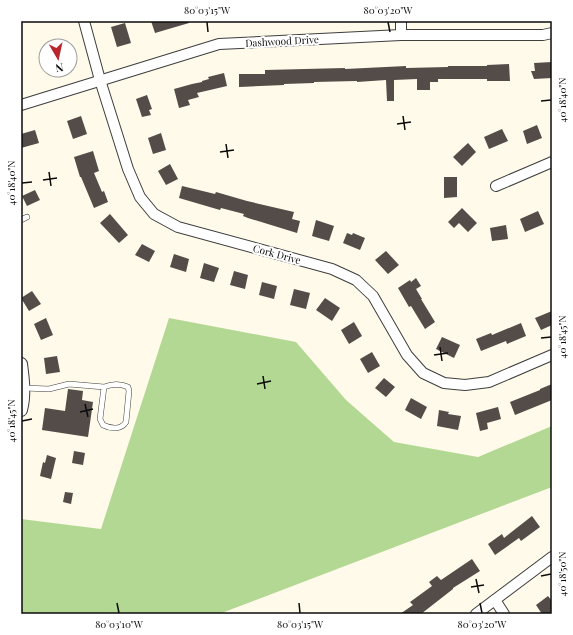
<svg xmlns="http://www.w3.org/2000/svg" width="573" height="635" viewBox="0 0 573 635" font-family="'Playfair Display',serif">
	<style>
		.forest { fill: #b3d894 }
		.building { fill: #534c48 }
		.lines { fill: none; stroke-linecap: round; stroke-linejoin: round }
		.service-casing { stroke: #3e3e3e; stroke-width: 6 }
		.minor-casing { stroke: #3e3e3e; stroke-width: 12 }
		.tertiary-casing { stroke: #3e3e3e; stroke-width: 14 }
		.service { stroke: #fff; stroke-width: 5 }
		.minor { stroke: #fff; stroke-width: 10 }
		.tertiary { stroke: #fff; stroke-width: 12 }
		.ticks { fill: none; stroke: #0b0b0b; stroke-width: 1.5 }
		.labels { text-anchor: middle; stroke-width: 4; stroke-linejoin: round; paint-order: stroke }
		.street-label { font-size: 10px; fill: #0b0b0b; stroke: #fff }
		.neatline { fill: none; stroke: #0b0b0b; stroke-width: 1.5 }
		.ticks-label { font-size: 10px; text-anchor: middle; fill: #0b0b0b }
	</style>
	<rect width="100%" height="100%" fill="#fffae9"/>
	<path class="forest" d="M169,318L296,342L346,400L394,442L478,457L552,426V487L219,614H21V519L101,529Z"/>
	<g class="building">
		<path d="M151,21H189V23L155,33Z"/>
		<path d="M125,23L131,43L117,47L111,27Z"/>
		<path d="M552,62V78L534,79L531,71H535L534,63Z"/>
		<path d="M509,64L510,81H487V79H438V82H430V90H417V79L394,80V101H387L386,80L357,82V81L314,82V83L284,84V85L239,87V74H265V70L345,68V69L406,66V68L448,67V66H487V65Z"/>
		<path d="M224,73L227,86L197,93L199,97L188,100L190,105L179,108L174,89L192,84L202,82V81L209,79L208,77Z"/>
		<path d="M147,95L152,109L149,110L151,115L142,117L136,99Z"/>
		<path d="M81,116L87,134L73,139L67,121Z"/>
		<path d="M537,125L542,138L527,144L523,131Z"/>
		<path d="M502,129L508,141L489,149L484,137Z"/>
		<path d="M35,130L39,143L21,148V134Z"/>
		<path d="M161,133L166,150L153,154L148,138Z"/>
		<path d="M468,143L476,152L462,166L453,157Z"/>
		<path d="M93,151L99,171L94,173L102,192L104,191L108,202L94,208L81,177H80L74,157Z"/>
		<path d="M170,164L178,179L166,185L158,171Z"/>
		<path d="M444,177H457V197L444,198Z"/>
		<path d="M182,186L215,194L216,192L247,201L294,212L292,219L300,221L297,233L248,218L243,216L244,214L221,208L220,210L179,198Z"/>
		<path d="M35,190L40,200L27,206L22,196Z"/>
		<path d="M462,208L477,223L468,232L459,223L454,228L448,222Z"/>
		<path d="M538,211L544,224L525,232L520,219Z"/>
		<path d="M110,214L128,235L119,243L100,223Z"/>
		<path d="M316,220L334,226L329,241L312,236Z"/>
		<path d="M506,225L508,239L492,241L490,228Z"/>
		<path d="M347,233L352,235L353,233L365,238L360,250L343,243Z"/>
		<path d="M142,244L155,251L149,262L135,255Z"/>
		<path d="M386,251L399,265L388,274L375,260Z"/>
		<path d="M174,254L189,259L186,272L170,267Z"/>
		<path d="M204,263L219,268L214,282L200,278Z"/>
		<path d="M234,271L248,275L245,289L230,285Z"/>
		<path d="M416,278L421,286L416,289L422,299H421L435,322L425,329L411,306L409,307L398,288L410,280L411,282Z"/>
		<path d="M262,282L277,286L274,299L259,295Z"/>
		<path d="M294,289L310,293L306,309L290,305Z"/>
		<path d="M32,291L41,304L29,311L21,298Z"/>
		<path d="M325,298L340,308L332,321L316,310Z"/>
		<path d="M552,311V325L541,330L535,318Z"/>
		<path d="M46,318L53,335L41,340L34,324Z"/>
		<path d="M354,322L362,336L349,344L341,330Z"/>
		<path d="M521,323L526,336L507,344L506,341L481,351L476,339L491,333L492,335Z"/>
		<path d="M442,337L460,345L454,358L436,349Z"/>
		<path d="M372,352L380,366L368,373L360,359Z"/>
		<path d="M57,356L60,372L46,374L44,358Z"/>
		<path d="M384,378L395,387L386,397L375,388Z"/>
		<path d="M552,384V400L515,415L510,402L540,390V389Z"/>
		<path d="M68,389L83,391L82,400L93,402L88,437L42,430L45,408L65,411Z"/>
		<path d="M411,398L427,407L421,419L405,410Z"/>
		<path d="M498,407L501,419L487,423L488,429L480,431L476,413Z"/>
		<path d="M439,410L449,412L448,414L461,416L458,430L437,426Z"/>
		<path d="M74,451L85,453L83,465L72,463Z"/>
		<path d="M47,455L56,458L51,479L40,476L43,462L45,463Z"/>
		<path d="M65,492L73,493L71,504L63,502Z"/>
		<path d="M532,516L540,527L521,541L519,538L495,555L488,544L502,534L504,538Z"/>
		<path d="M472,559L480,571L453,588V589L421,614H400L413,605L410,602L432,586L429,582L437,576L441,580Z"/>
		<path d="M548,596L552,601V614H542L536,605Z"/>
	</g>
	<g class="lines">
		<g class="service-casing">
			<g id="service">
				<path d="M21,220L27,217"/>
				<path d="M24,388L49,389L69,384L104,387L100,419L103,425C111,429 121,430 126,422L129,391L128,387C119,383 112,384 104,387"/>
			</g>
		</g>
		<g class="minor-casing">
			<g id="minor">
				<path d="M84,21L100,80L128,169L140,197L154,214L178,227L332,269L356,280L373,296L407,355L423,373L444,383L465,385L489,382L552,355"/>
				<path d="M401,21V35"/>
				<path d="M21,105L219,44L401,35H543L552,33"/>
				<path d="M496,186L552,162"/>
				<path d="M495,600L504,614"/>
				<path d="M476,614L552,557"/>
			</g>
		</g>
		<g class="tertiary-casing">
			<path id="tertiary" d="M21,364C23,379 25,395 21,410"/>
		</g>
		<use href="#service" class="service"/>
		<use href="#minor" class="minor"/>
		<use href="#tertiary" class="tertiary"/>
	</g>
	<path class="ticks" d="M207,22L208,32M388,22L390,32M541,101L551,100M403,116L405,130M397,124L411,122M226,144L228,158M220,152L234,150M49,172L51,186M43,180L57,178M22,183L32,182M541,338L551,337M440,347L442,361M434,355L448,353M263,376L265,389M257,384L271,381M85,404L88,417M80,412L93,409M22,421L32,419M541,576L551,574M476,579L479,593M471,587L484,585M117,603L119,613M299,603L300,613M480,603L482,613"/>
	<g class="labels">
		<g class="street-label">
			<text transform="translate(282 41) rotate(-3)" y="4">Dashwood Drive</text>
			<text transform="translate(277 254) rotate(15)" y="4">Cork Drive</text>
		</g>
	</g>
	<rect width="573" height="635" fill="none" stroke="#ffffff" stroke-width="44"/>
	<g transform="translate(58 58) rotate(171)"><circle r="19" fill="#ffffff" stroke="#9d9d9d"/>
	<path d="M0-3L7 15L0 10L-7 15Z" fill="#b9252d"/>
	<text y="-6" font-size="11" font-weight="bold" text-anchor="middle" fill="#0b0b0b">N</text>
	</g>
	<rect x="22" y="22" width="529" height="591" class="neatline"/>
	<g class="ticks-label">
		<text x="207" y="14">80°03'15"W</text>
		<text x="388" y="14">80°03'20"W</text>
		<text transform="translate(562 100) rotate(-90)" y="4">40°18'40"N</text>
		<text transform="translate(11 183) rotate(-90)" y="4">40°18'40"N</text>
		<text transform="translate(562 337) rotate(-90)" y="4">40°18'45"N</text>
		<text transform="translate(11 421) rotate(-90)" y="4">40°18'45"N</text>
		<text transform="translate(562 574) rotate(-90)" y="4">40°18'50"N</text>
		<text x="119" y="628">80°03'10"W</text>
		<text x="300" y="628">80°03'15"W</text>
		<text x="482" y="628">80°03'20"W</text>
	</g>
</svg>
